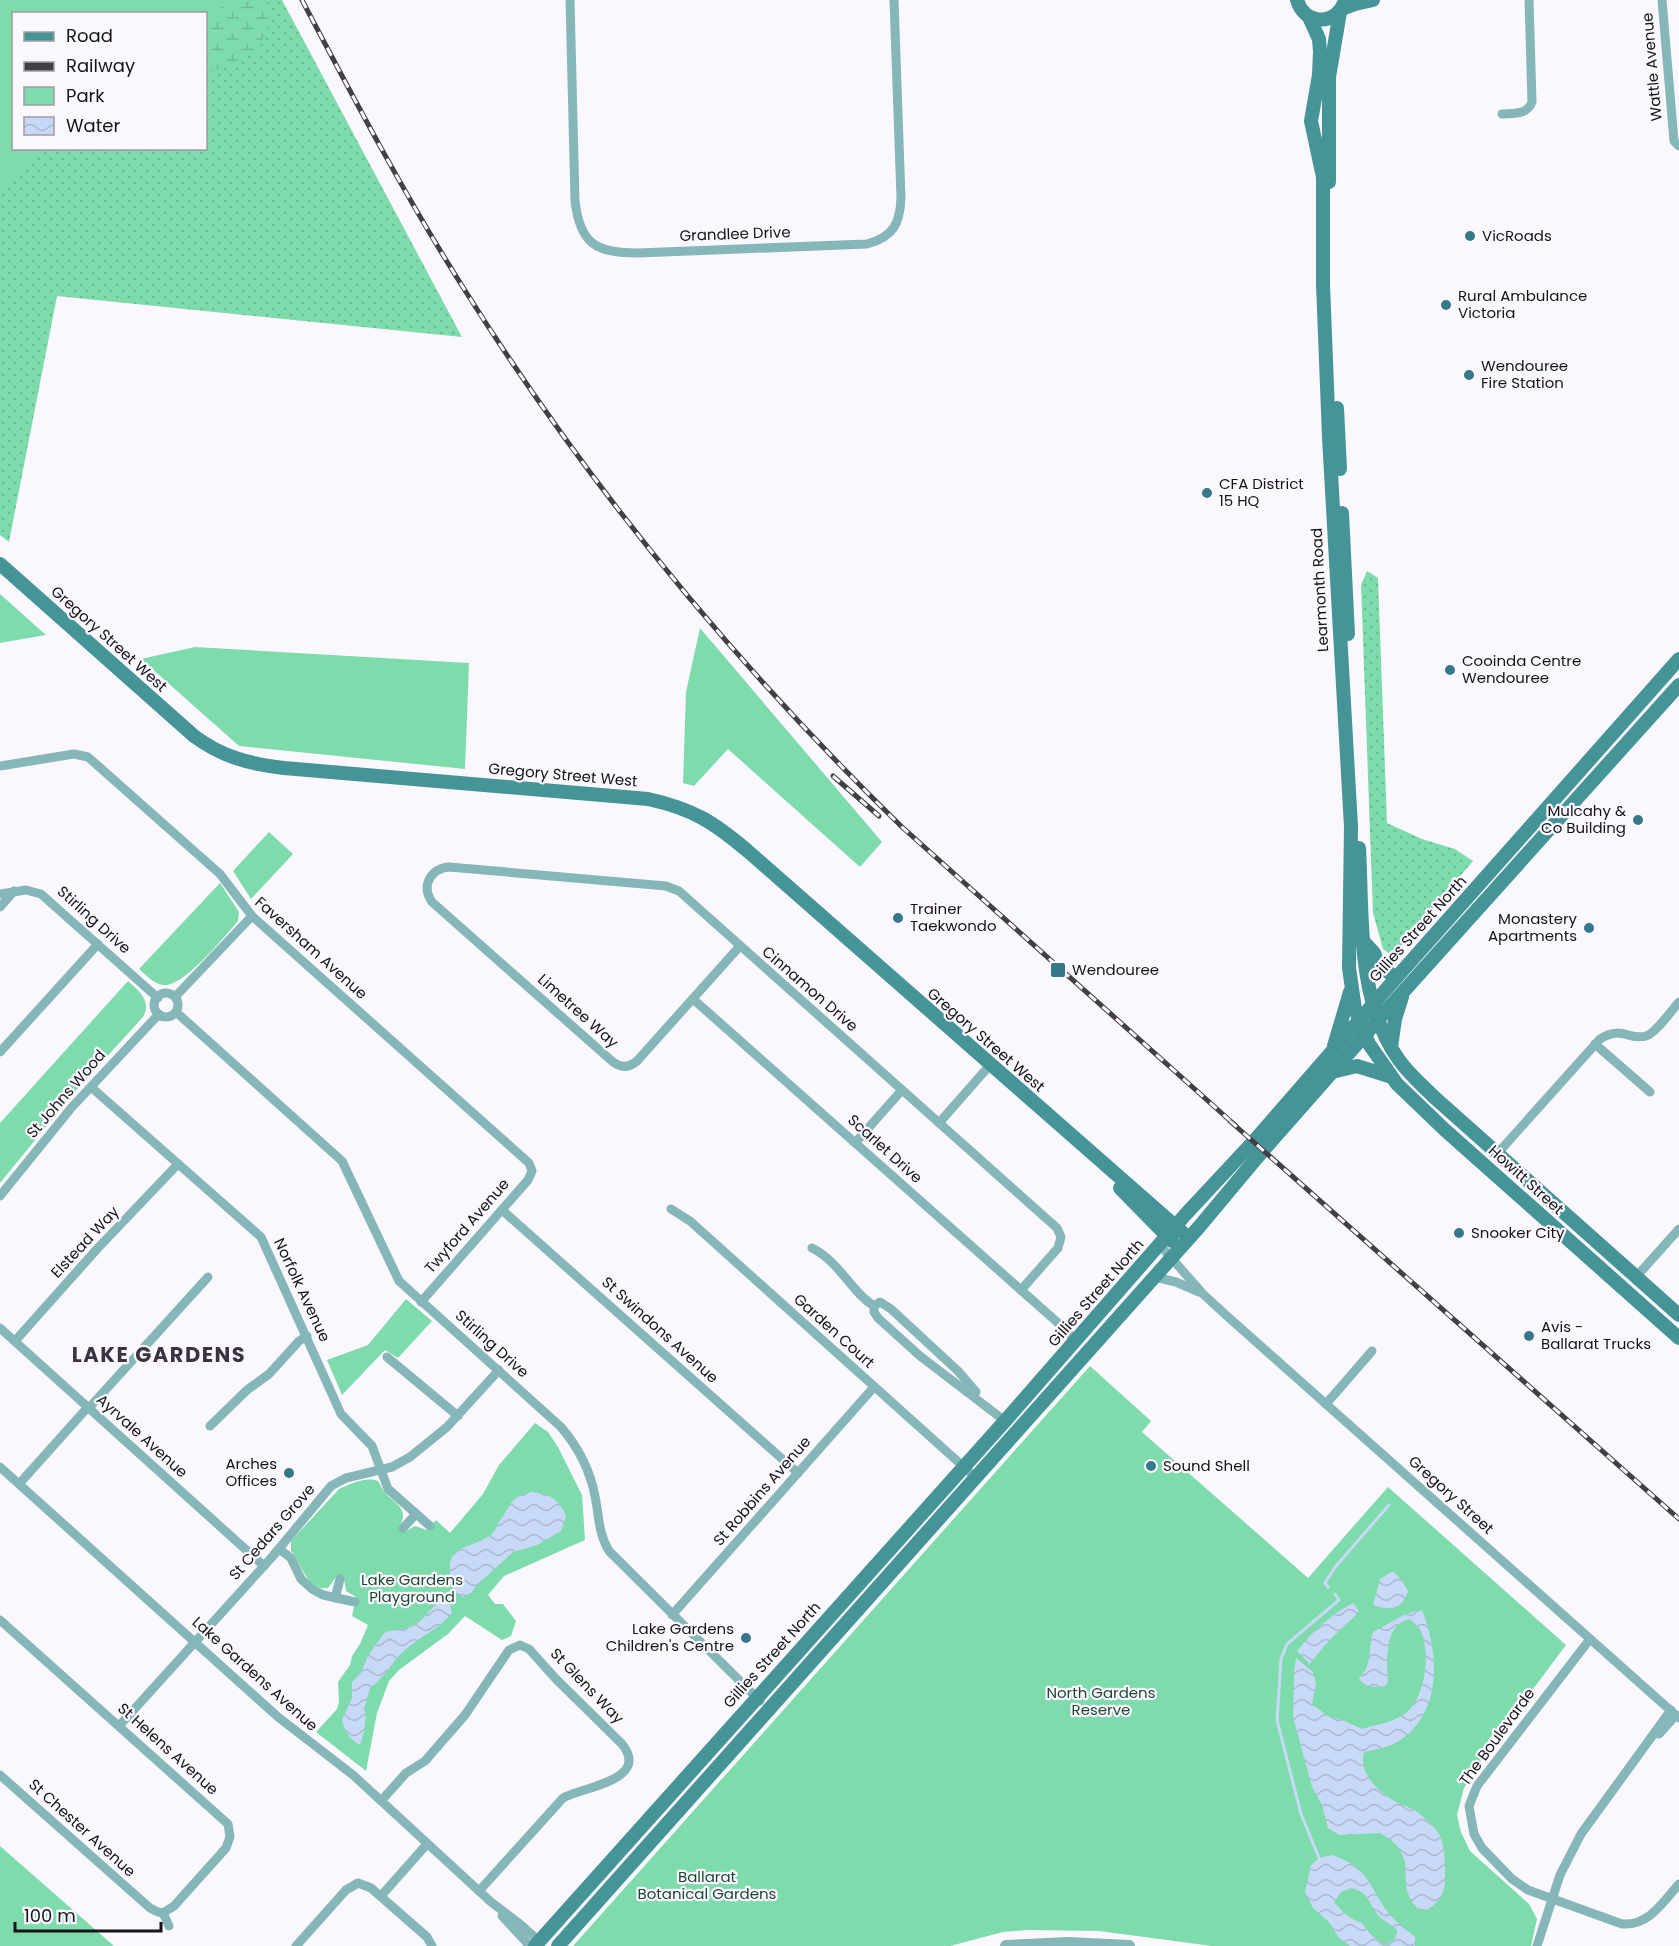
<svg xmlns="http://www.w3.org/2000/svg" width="1679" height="1946" viewBox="0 0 1679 1946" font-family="Poppins,sans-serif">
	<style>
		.grass { fill: url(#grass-dots); fill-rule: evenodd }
		.wetland { fill: url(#wetland-marsh) }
		.green { fill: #7edbac }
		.water { fill: url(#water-waves); fill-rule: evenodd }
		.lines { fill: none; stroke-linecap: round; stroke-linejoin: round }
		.stream { stroke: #c8d8f7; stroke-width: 3 }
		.minor { stroke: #85b6b8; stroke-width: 9 }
		.tertiary { stroke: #85b6b8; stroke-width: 12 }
		.secondary { stroke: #449498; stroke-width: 14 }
		.rail-casing { stroke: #433f46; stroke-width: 5 }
		.rail { stroke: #fbf7fe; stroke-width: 3; stroke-dasharray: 9; stroke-linecap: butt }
		.poi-dot { fill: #36778a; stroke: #fbf7fe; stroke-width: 2 }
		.labels { text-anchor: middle; stroke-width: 4.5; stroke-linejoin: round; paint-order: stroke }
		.street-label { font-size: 15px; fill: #17131a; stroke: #fbf7fe }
		.poi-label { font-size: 15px; fill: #17131a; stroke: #fbf7fe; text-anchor: start }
		.park-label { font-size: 15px; fill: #1e4733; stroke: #fbf7fe }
		.district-label { font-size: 21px; font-weight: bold; letter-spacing: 1.5px; fill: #3b3342; stroke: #fbf7fe }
	</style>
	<defs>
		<pattern id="grass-dots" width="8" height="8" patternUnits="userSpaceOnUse" patternTransform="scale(1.5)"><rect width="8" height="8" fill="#7edbac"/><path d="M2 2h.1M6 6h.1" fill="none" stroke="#6cbb93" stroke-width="1.8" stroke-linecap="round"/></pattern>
		<pattern id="wetland-marsh" width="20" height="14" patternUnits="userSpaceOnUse" patternTransform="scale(1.5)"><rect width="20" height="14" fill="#7edbac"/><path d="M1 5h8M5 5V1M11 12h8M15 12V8" fill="none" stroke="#6cbb93"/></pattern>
		<pattern id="water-waves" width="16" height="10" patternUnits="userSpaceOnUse" patternTransform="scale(1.5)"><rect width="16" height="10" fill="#c8d8f7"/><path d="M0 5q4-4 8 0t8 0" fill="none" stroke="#abb8d3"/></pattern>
	</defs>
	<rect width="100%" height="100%" fill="#fbf7fe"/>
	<g class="grass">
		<path d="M0,0H282L462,337L57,296L9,542L0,535ZM14,14H206V148H14Z"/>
		<path d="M1367,571L1378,578L1387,823L1422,839L1455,849L1473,861L1392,956L1383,949L1373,913L1361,585Z"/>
	</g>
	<path class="wetland" d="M0,0H266L271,17L258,51L220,69L206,72V14H14Z"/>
	<g class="green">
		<path d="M0,0H230L206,20V14H14V148L47,149L0,187Z"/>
		<path d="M0,594L46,635L0,643Z"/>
		<path d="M700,628L882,842L860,867L728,749L694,786L683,783L686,692Z"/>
		<path d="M195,647L469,663L465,769L239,746L141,659Z"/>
		<path d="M269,832L293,854L251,899L233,871Z"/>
		<path d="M220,883L239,912L238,921C225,936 183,988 163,985C154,984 146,975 139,969Z"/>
		<path d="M128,981C139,991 152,1001 143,1017L71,1096L0,1183V1123Z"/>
		<path d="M406,1299L432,1321L398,1358L385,1350L342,1395L327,1360L368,1345Z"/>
		<path d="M1090,1366L1151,1421L1142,1432L1308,1578L1388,1487L1566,1645L1484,1755L1464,1788L1457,1815L1461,1832L1470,1851L1529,1904L1537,1919L1531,1946H1212L1099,1931L1028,1930L1003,1932L950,1946H573Z"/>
		<path d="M535,1423L548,1432L558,1447L582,1495L585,1540L504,1576L488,1595L495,1604H503L516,1621L511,1636L502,1640L465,1616L448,1634L399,1670L389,1681L377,1713L366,1771L316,1732L337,1709L339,1702L338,1682L350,1665L352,1656L360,1644L368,1625L352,1616L356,1597L346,1591L344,1579L336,1577L328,1588C306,1591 302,1563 291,1551V1541L339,1489C350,1484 366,1476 378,1481C380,1484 381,1487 383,1490C391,1502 412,1508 399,1526L406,1531L415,1526L427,1530L436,1520L450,1533L483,1494L499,1465Z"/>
		<path d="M0,1846L114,1946H0Z"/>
	</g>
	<g class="water">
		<path d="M532,1492C550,1494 559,1499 566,1516L561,1531L537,1545L513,1552L477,1585L471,1593L463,1597C455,1593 452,1588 451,1579C444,1542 470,1551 492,1534C495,1531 497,1526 499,1522C511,1506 509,1497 532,1492Z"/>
		<path d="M1391,1572H1394L1403,1582L1408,1591C1402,1610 1390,1611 1373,1605L1380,1579Z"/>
		<path d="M442,1601L450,1604L452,1613C439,1629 421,1636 406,1649C393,1660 384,1678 370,1688L364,1709L366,1716L364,1732L360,1745C349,1739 345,1732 342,1720L352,1698V1682L360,1674L369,1654L385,1632C394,1630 406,1630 413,1626C425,1620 430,1607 442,1601Z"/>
		<path d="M1353,1603L1359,1611C1354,1618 1348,1622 1342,1628C1330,1639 1319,1651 1310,1664L1297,1651C1313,1631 1330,1615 1353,1603Z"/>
		<path d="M1422,1610C1439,1653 1443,1712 1399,1741C1389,1748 1376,1749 1364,1752C1358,1774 1379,1792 1396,1802C1403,1806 1411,1807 1417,1812C1423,1816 1432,1825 1437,1831C1445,1842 1445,1862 1445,1876C1445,1893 1441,1901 1427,1910L1417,1908L1410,1899L1406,1887L1405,1861L1399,1848L1390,1839L1380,1833L1339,1835L1328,1828L1322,1805L1312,1787L1293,1717L1294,1671L1296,1658L1313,1672L1316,1684L1312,1704L1329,1717L1340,1719L1362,1729C1376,1725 1394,1722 1406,1713C1426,1697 1431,1651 1420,1629C1417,1625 1413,1622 1410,1619C1389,1624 1388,1644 1387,1662C1386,1671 1390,1677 1386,1686C1376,1688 1366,1688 1359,1679C1361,1675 1366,1671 1367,1666C1371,1656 1369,1643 1373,1632C1390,1624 1403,1612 1422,1610Z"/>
		<path d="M1332,1855C1369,1868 1367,1883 1387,1911C1394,1921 1406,1929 1415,1937V1946H1350L1339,1938L1329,1922L1313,1908L1305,1892L1311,1865L1319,1858ZM1351,1888C1372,1893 1368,1906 1381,1918C1386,1922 1392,1925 1397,1930C1397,1938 1393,1942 1385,1945C1373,1938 1369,1933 1362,1923C1350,1919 1342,1912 1334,1902L1341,1892Z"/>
	</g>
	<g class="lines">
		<g class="stream">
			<path d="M1328,1587L1325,1583L1336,1566L1389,1505"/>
			<path d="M1319,1858L1301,1814L1277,1720L1281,1659L1287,1644L1339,1600L1335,1594"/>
		</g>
		<g class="minor">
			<path d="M570,0L575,201C580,244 596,253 638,253L867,244C893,237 900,224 901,198L894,0"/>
			<path d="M1662,0L1674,141L1679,146"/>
			<path d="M1502,114C1515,113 1527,115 1532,102L1529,0"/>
			<path d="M0,766L74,754L88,757L220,874L252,916L529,1163L532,1171L528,1180L421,1302"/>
			<path d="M0,894L26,890L41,894L158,998"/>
			<path d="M0,907L14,891"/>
			<path d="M740,946L637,1061C629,1068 621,1068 613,1062L432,902C421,886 430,869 449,867L666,886L679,891L1057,1228L1061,1237L1058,1248L1021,1290"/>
			<circle cx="166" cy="1005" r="12"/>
			<path d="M175,997L252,916"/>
			<path d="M693,999L1057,1322L1075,1340"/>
			<path d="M176,1012L342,1161L399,1281L561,1427C578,1447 590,1470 595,1496C599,1515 598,1533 609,1551L760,1701"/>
			<path d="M1595,1044L1650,1092"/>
			<path d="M0,1052L98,944"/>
			<path d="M91,1087L261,1237L341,1414L372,1446L388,1489L430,1526"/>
			<path d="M939,1123L990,1065"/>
			<path d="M855,1143L902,1090"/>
			<path d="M1497,1154L1600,1039C1621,1025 1630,1041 1646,1036C1656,1033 1671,1011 1679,1002"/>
			<path d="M0,1196L72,1107L159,1014"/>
			<path d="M671,1209L690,1221L975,1477"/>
			<path d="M502,1210L798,1473"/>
			<path d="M1160,1245L1203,1294L1227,1316L1679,1718"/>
			<path d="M812,1248C840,1262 851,1292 874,1306V1312L878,1318L920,1356L1005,1421"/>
			<path d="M1155,1277L1176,1282L1199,1292"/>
			<path d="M1636,1277L1679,1229"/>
			<path d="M874,1306L880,1302L891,1309L958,1371L976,1392"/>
			<path d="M0,1328L264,1566"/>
			<path d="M15,1341L97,1249L178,1164"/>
			<path d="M387,1357L458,1416"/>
			<path d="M1326,1404L1372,1351"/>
			<path d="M89,1408L208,1277"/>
			<path d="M210,1426L247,1390L269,1374L299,1341L307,1336"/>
			<path d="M0,1467L278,1717L353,1775L491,1902L520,1924L539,1941"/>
			<path d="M19,1484L88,1407"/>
			<path d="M403,1528L416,1514"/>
			<path d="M279,1549L291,1558L301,1579L312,1589L323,1595L355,1602"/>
			<path d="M335,1598L340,1579"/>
			<path d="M672,1615L874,1387"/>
			<path d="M0,1620L228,1824L230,1837L226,1848L174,1906L163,1913"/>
			<path d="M1590,1639L1477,1786L1469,1806L1474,1834L1482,1848L1512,1879L1528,1890L1622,1924C1649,1926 1663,1902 1679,1884"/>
			<path d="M119,1726L272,1557L331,1486L346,1478L392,1467L410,1457L447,1427L499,1370"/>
			<path d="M1659,1734L1676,1715"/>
			<path d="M0,1775L150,1908L158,1912L163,1913"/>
			<path d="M381,1801L406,1773L425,1761L465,1715L509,1650L520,1645L529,1649L556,1679L622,1744C651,1781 581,1787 563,1798L479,1891"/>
			<path d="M381,1896L427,1844"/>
			<path d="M163,1913L169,1926"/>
			<path d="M502,1916L530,1946"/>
			<path d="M296,1946L346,1890L358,1883L371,1888L427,1937L432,1946"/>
			<path d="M1537,1946L1560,1875L1581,1834L1671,1710"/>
		</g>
		<path class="tertiary" d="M1006,1946L1068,1943L1129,1946"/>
		<g class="secondary">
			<path d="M1297,0C1304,26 1338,26 1345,0"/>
			<path d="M1342,9L1355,4L1373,0"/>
			<path d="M1309,17L1319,39L1320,52L1319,75L1311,121L1323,177V284L1329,437L1351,827L1349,968L1355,1009L1369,1044L1397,1084L1445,1130L1679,1338"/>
			<path d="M1329,182V77L1340,12"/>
			<path d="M1337,408L1340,469"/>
			<path d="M1342,513L1348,634"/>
			<path d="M0,564L194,736C222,757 250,764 284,768L648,799C694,809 715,823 750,853L1182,1232"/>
			<path d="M1359,848C1363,918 1356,1000 1399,1060C1409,1074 1422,1085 1434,1097L1679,1315"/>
			<path d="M1364,942L1374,953L1379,965L1396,978"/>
			<path d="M1334,1046L1350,992"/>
			<path d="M1391,1047L1395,1019L1402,997"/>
			<path d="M1332,1072L1357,1066L1389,1076"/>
			<path d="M1120,1188L1172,1241"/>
			<path d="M535,1946L1005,1421L1185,1215L1254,1141L1396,978L1679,659"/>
			<path d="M558,1946L1199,1227L1260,1154L1385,1012L1679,685"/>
		</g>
		<g class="rail-casing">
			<g id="rail">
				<path d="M302,0C354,99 406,198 466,292C589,487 737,666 902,827L1236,1126"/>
				<path d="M833,776L879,816"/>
				<path d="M1230,1121L1679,1519"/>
			</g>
		</g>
		<use href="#rail" class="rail"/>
	</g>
	<g class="poi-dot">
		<circle cx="1470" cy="236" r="6"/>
		<circle cx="1446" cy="305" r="6"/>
		<circle cx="1469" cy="375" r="6"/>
		<circle cx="1207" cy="493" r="6"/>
		<circle cx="1450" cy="670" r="6"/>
		<circle cx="1638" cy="820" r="6"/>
		<circle cx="898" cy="918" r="6"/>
		<circle cx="1589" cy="928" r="6"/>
		<rect x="1050" y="962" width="16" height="16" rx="3"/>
		<circle cx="1459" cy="1233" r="6"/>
		<circle cx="1529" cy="1336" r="6"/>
		<circle cx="1151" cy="1466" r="6"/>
		<circle cx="289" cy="1473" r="6"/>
		<circle cx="746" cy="1638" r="6"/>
	</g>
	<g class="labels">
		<g class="street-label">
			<text transform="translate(1652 67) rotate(-95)" y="5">Wattle Avenue</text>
			<text transform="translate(735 234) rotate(-2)" y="5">Grandlee Drive</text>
			<text transform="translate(1320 590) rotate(-93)" y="5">Learmonth Road</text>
			<text transform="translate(109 639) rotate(42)" y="5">Gregory Street West</text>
			<text transform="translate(563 775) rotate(5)" y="5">Gregory Street West</text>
			<text transform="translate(94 920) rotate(42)" y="5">Stirling Drive</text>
			<text transform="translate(1418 929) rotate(-48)" y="5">Gillies Street North</text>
			<text transform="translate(311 948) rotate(42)" y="5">Faversham Avenue</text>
			<text transform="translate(810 989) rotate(41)" y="5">Cinnamon Drive</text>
			<text transform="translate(578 1011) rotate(42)" y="5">Limetree Way</text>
			<text transform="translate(986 1040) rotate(41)" y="5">Gregory Street West</text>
			<text transform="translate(66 1094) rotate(-49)" y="5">St Johns Wood</text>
			<text transform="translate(885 1149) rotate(42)" y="5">Scarlet Drive</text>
			<text transform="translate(1526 1180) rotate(42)" y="5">Howitt Street</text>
			<text transform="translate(467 1226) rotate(-49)" y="5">Twyford Avenue</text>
			<text transform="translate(85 1242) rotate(-47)" y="5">Elstead Way</text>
			<text transform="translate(302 1290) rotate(65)" y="5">Norfolk Avenue</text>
			<text transform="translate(1096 1293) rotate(-49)" y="5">Gillies Street North</text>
			<text transform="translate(660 1330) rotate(42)" y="5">St Swindons Avenue</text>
			<text transform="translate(834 1331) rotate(42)" y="5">Garden Court</text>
			<text transform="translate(492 1344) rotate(42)" y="5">Stirling Drive</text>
			<text transform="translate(142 1436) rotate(42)" y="5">Ayrvale Avenue</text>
			<text transform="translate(762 1491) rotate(-49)" y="5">St Robbins Avenue</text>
			<text transform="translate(1451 1495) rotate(42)" y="5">Gregory Street</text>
			<text transform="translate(272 1532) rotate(-49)" y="5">St Cedars Grove</text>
			<text transform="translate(772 1655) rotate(-48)" y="5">Gillies Street North</text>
			<text transform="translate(255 1674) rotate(42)" y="5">Lake Gardens Avenue</text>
			<text transform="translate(587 1686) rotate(46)" y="5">St Glens Way</text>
			<text transform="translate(1497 1737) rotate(-54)" y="5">The Boulevarde</text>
			<text transform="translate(168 1749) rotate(42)" y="5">St Helens Avenue</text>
			<text transform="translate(82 1828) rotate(42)" y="5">St Chester Avenue</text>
		</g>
		<g class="poi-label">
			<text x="1482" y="241">VicRoads</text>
			<text x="1458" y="301">Rural Ambulance<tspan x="1458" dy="17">Victoria</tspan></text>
			<text x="1481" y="371">Wendouree<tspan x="1481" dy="17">Fire Station</tspan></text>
			<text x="1219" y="489">CFA District<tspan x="1219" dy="17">15 HQ</tspan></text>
			<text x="1462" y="666">Cooinda Centre<tspan x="1462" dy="17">Wendouree</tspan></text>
			<text x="1626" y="816" text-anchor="end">Mulcahy &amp;<tspan x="1626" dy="17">Co Building</tspan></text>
			<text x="910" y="914">Trainer<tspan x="910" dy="17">Taekwondo</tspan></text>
			<text x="1577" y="924" text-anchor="end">Monastery<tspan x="1577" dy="17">Apartments</tspan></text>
			<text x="1072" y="975">Wendouree</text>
			<text x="1471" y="1238">Snooker City</text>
			<text x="1541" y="1332">Avis -<tspan x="1541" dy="17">Ballarat Trucks</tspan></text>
			<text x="277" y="1469" text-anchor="end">Arches<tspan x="277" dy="17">Offices</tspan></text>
			<text x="1163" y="1471">Sound Shell</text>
			<text x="734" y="1634" text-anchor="end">Lake Gardens<tspan x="734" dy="17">Children's Centre</tspan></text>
		</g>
		<g class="park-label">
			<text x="412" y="1585">Lake Gardens<tspan x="412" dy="17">Playground</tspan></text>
			<text x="1101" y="1698">North Gardens<tspan x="1101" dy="17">Reserve</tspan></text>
			<text x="707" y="1882">Ballarat<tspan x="707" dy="17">Botanical Gardens</tspan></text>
		</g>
		<g class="district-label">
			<text x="159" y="1362">LAKE GARDENS</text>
		</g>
	</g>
	<rect x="12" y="12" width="195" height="138" fill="#fbf7fe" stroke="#a09ca3" stroke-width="1.5"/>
	<rect x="24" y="32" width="30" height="9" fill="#449498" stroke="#a09ca3" stroke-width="1.5"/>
	<text x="66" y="42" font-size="18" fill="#17131a">Road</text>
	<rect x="24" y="62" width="30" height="9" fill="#433f46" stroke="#a09ca3" stroke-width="1.5"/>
	<text x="66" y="72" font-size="18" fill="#17131a">Railway</text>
	<rect x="24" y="87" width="30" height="18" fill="#7edbac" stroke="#a09ca3" stroke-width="1.5"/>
	<text x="66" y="102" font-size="18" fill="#17131a">Park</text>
	<rect x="24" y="117" width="30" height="18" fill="url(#water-waves)" stroke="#a09ca3" stroke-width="1.5"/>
	<text x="66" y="132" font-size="18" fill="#17131a">Water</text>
	<path d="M15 1922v9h146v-9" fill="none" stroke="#17131a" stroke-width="3"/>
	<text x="24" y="1922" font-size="18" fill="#17131a" stroke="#fbf7fe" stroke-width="4.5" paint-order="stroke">100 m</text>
</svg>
